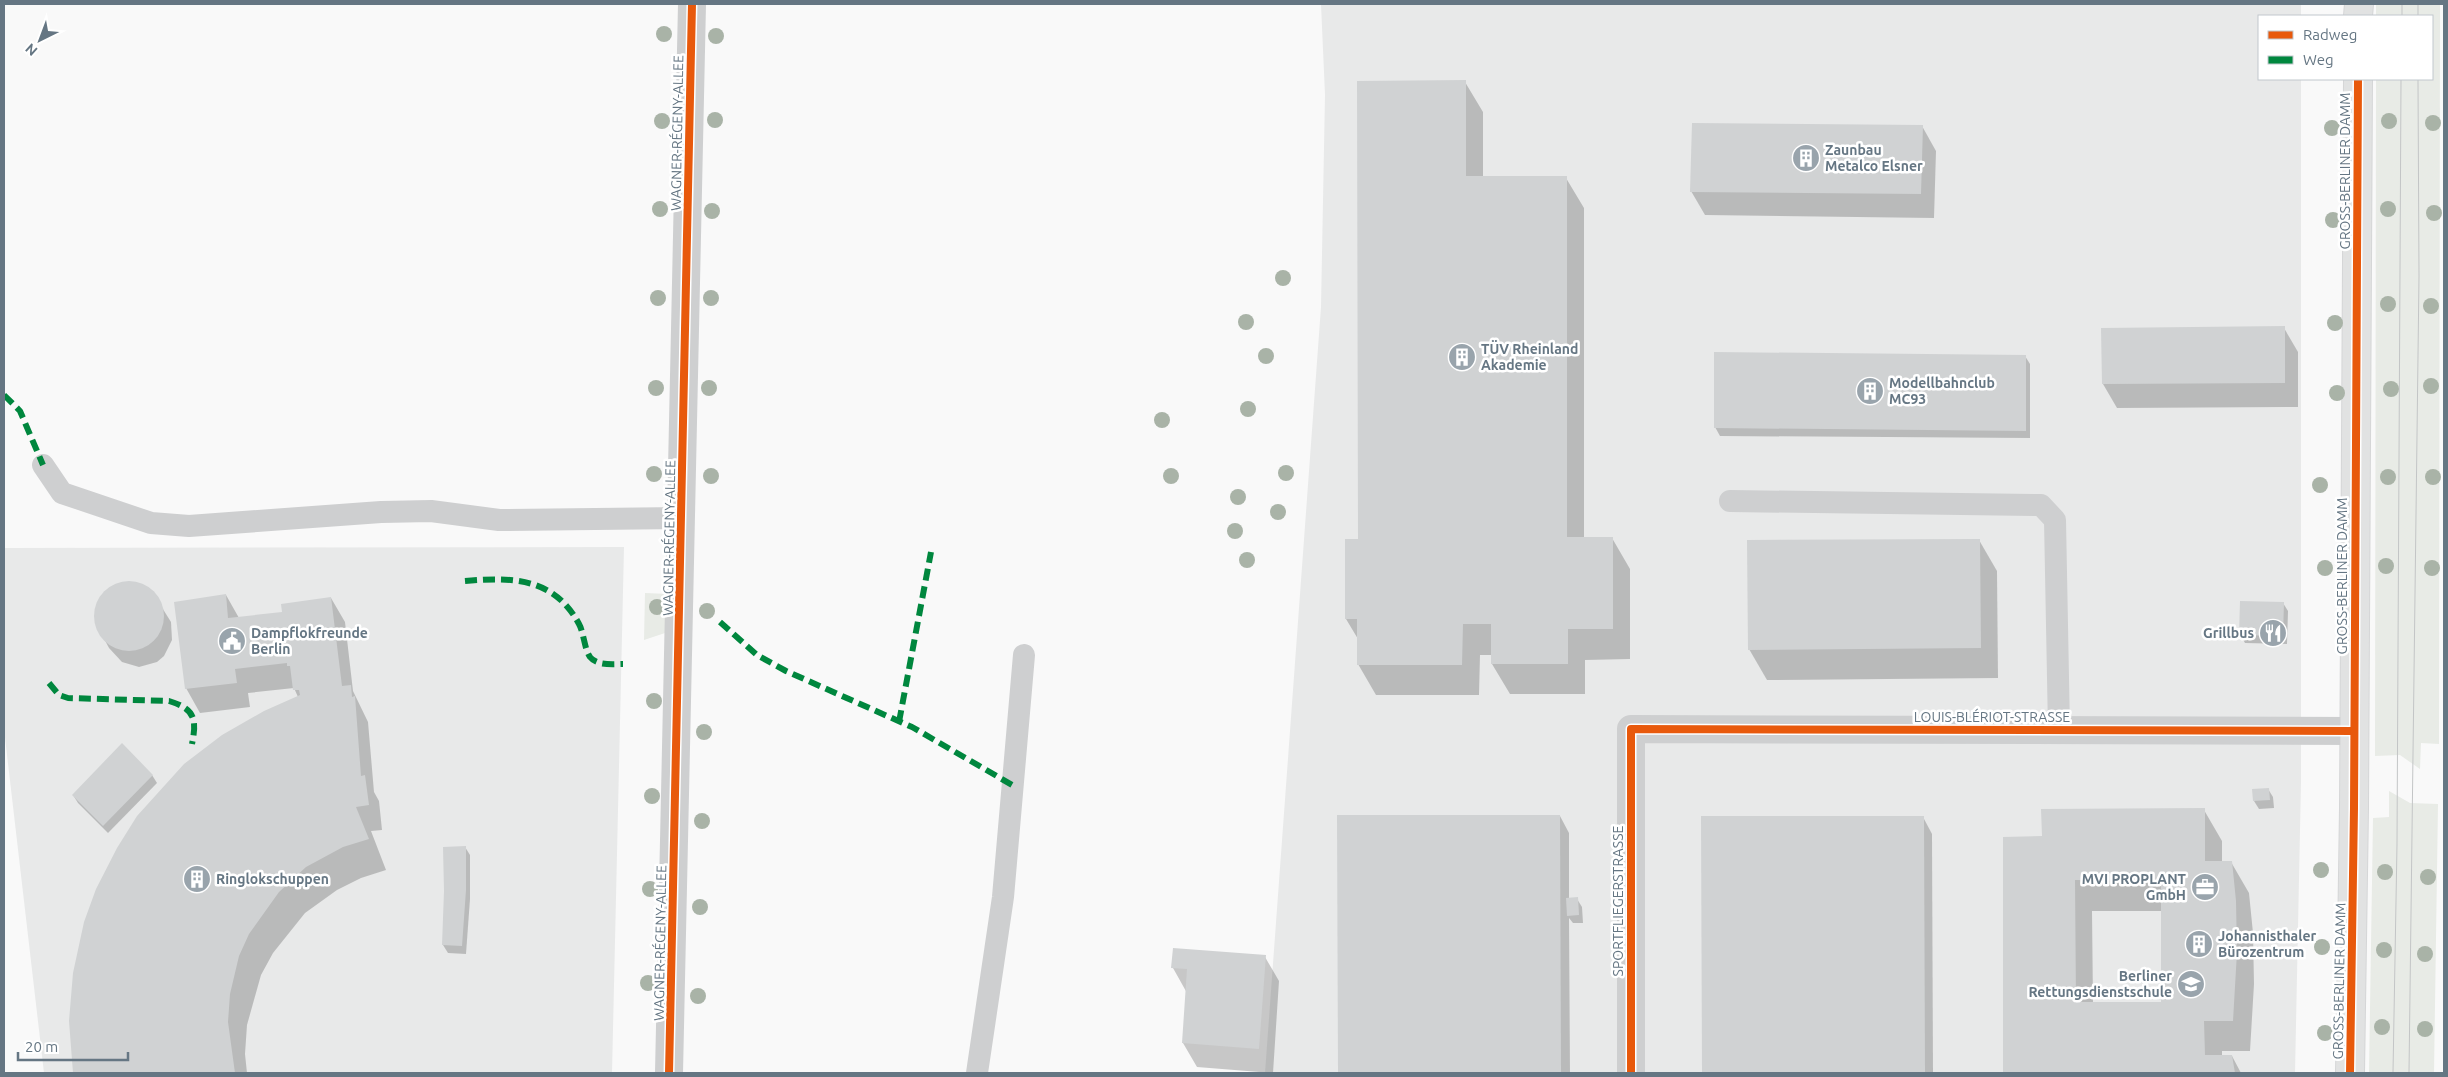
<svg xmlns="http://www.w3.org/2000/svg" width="2448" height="1077" viewBox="0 0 2448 1077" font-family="Ubuntu,sans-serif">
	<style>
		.built { fill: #e8e9e9 }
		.green { fill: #e8ebe6 }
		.shadow { fill: #0003; fill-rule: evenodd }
		.building { fill: #d0d2d3; fill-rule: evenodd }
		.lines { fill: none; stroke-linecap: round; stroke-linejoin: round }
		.secondary-casing { stroke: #d5d6d7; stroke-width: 30 }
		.lane { stroke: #cecfd0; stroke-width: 22 }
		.street { stroke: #cecfd0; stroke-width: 28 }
		.secondary { stroke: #e1e2e2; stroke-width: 28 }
		.tram { stroke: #c3c5c6; stroke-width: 1 }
		.quiet { stroke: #00873e; stroke-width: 6; stroke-dasharray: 12 6; stroke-linecap: butt }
		.cycleway-casing { stroke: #fff; stroke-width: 11 }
		.cycleway { stroke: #e8590c; stroke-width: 8 }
		.tree { fill: #a9b3a7 }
		.labels { text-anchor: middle; stroke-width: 5; stroke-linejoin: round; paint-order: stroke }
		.street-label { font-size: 14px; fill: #657683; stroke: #fff }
		.poi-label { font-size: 14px; font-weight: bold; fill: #657683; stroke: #fff; text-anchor: start }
	</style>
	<rect width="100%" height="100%" fill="#f9f9f9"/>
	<g class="built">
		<path d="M1321,4H2301V16H2259V79H2301V782L2295,1073H1265L1321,307L1325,95Z"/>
		<path d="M624,547L612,1073H44L4,729V548Z"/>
	</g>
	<g class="green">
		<path d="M2376,4H2440L2439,744L2421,743L2420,769L2400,755L2375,756L2376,79H2432V16H2376Z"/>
		<path d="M645,593L669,594L668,632L644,640Z"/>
		<path d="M2389,791L2410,803L2438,804L2434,1073H2369L2373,818L2389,817Z"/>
	</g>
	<g class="shadow">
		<path d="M1465,82L1483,112V178H1566L1584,208V538H1612L1630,569V659L1585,660V694H1510L1492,664V655H1480L1479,695H1376L1358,664V639L1346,619L1359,540Z"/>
		<path d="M1922,126L1936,151L1934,218L1705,215L1691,191Z"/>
		<path d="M2284,328L2298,352V407L2117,408L2103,384Z"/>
		<path d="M2025,356L2030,364V438L1720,436L1715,427Z"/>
		<path d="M1979,540L1997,571L1998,678L1767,680L1749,649Z"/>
		<path d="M125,582L143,585L151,590L171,622L172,640L164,656L157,662L139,667L122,662L109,648L100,631L96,613L98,604L108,590Z"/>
		<path d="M226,595L239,618L284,613L331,598L345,622L353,691L368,722L374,792L379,801L382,830L371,831L386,870L361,878L337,890L305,913L273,953L261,975L247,1025L245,1054L247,1073H74L73,1070L298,697L294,688L248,693L250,707L200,713L186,688Z"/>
		<path d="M2283,603L2288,611L2287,644L2245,643L2240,634Z"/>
		<path d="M152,775L157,783L108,833L78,803L73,795Z"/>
		<path d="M2268,789L2273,797L2274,808L2259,809L2254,801Z"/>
		<path d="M2204,810L2222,841V862H2231L2249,893L2253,933L2254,984L2250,1051H2222V1056H2232L2241,1073H2004V838L2043,837ZM2092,911H2162L2163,1003H2093Z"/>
		<path d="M1339,816H1560L1569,833V899H1577L1582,907L1583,923H1573L1569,918L1570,1073H1339Z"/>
		<path d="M1703,817H1923L1932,834L1933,1073H1703Z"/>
		<path d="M465,847L470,855V899L466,954L448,953L443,945Z"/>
		<path d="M1265,957L1279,981L1273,1073L1197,1067L1183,1043L1187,993L1173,968Z"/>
	</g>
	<g class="building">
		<path d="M1466,80V176H1567V537H1613V629H1568V664H1491V624H1463L1462,665H1357V619H1345V539H1358L1357,81Z"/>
		<path d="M1692,123L1923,125L1921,194L1690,192Z"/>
		<path d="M2285,326V383L2102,384L2101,328Z"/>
		<path d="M1714,352L2026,355V431L1714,428Z"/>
		<path d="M1980,539L1981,648L1748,650L1747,540Z"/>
		<circle cx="129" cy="616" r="35"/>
		<path d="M226,594L228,618L282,612L281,604L331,597L342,686L351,685L352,697L355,696L361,776L365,775L369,805L356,807L369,839L343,847L306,867L279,892L249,934L239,956L230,994L228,1022L235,1073H73L69,1021L73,973L84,922L96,889L117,848L137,816L184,764L222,735L264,711L300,695L299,690H293L290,666H287V663L235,669L237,683L185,689L174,602Z"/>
		<path d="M2240,601L2284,602L2283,636L2239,635Z"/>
		<path d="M122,743L153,775L103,826L72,795Z"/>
		<path d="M2269,788L2270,800L2253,801L2252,789Z"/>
		<path d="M2205,808V861H2232L2236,901L2237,952L2233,1021H2204L2205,1055H2232L2235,1073H2003V837L2042,836L2041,809ZM2075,880L2161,881V1002H2076Z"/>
		<path d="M1337,815H1560L1561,1073H1338Z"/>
		<path d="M1701,816H1924L1925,1073H1702Z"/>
		<path d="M466,846V890L462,946L442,945L444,891L443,847Z"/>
		<path d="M1578,897L1579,915L1567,916L1566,898Z"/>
		<path d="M1173,948L1266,955L1259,1049L1182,1043L1187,969L1171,968Z"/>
	</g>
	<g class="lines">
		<g class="secondary-casing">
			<g id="secondary">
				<path d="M2358,16L2359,4"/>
				<path d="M2350,1073L2354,808L2358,79"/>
			</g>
		</g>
		<g class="lane">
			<path d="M43,465L62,493L151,523L189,526L381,512L431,511L499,520L682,518"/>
			<path d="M1730,501L2041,505L2055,520L2059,730"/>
			<path d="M977,1073L1003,897L1024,655"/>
		</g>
		<g class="street">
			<path d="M669,1073L692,4"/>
			<path d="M1631,1073V729L2354,731"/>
		</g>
		<use href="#secondary" class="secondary"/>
		<g class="tram">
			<path d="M2418,4V16"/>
			<path d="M2402,16V4"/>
			<path d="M2393,1073L2397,844L2401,79"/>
			<path d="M2409,1073L2419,276L2418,79"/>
		</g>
		<g class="quiet">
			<path d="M4,395L20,411L43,465"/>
			<path d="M465,581C511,577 554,577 579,624C584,633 584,648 590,657C597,666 613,664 623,664"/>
			<path d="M720,622L757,655L786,671L912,727L1014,786"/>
			<path d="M49,683L59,695L68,698L169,701C195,709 197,719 192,744"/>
			<path d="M899,722L931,552"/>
		</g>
		<g class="cycleway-casing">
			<g id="cycleway">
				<path d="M669,1073L692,4"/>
				<path d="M1631,1073V729L2354,731"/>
				<path d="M2350,1073L2354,808L2358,79"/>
			</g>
		</g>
		<use href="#cycleway" class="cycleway"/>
	</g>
	<g class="tree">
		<circle cx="664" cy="34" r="8"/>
		<circle cx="716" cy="36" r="8"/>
		<circle cx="715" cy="120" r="8"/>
		<circle cx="662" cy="121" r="8"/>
		<circle cx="2389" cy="121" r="8"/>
		<circle cx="2433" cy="123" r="8"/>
		<circle cx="2332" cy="128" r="8"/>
		<circle cx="660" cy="209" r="8"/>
		<circle cx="2388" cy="209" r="8"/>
		<circle cx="712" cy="211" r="8"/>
		<circle cx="2434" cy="213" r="8"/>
		<circle cx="2333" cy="220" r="8"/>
		<circle cx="1283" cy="278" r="8"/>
		<circle cx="658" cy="298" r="8"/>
		<circle cx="711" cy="298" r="8"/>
		<circle cx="2388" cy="304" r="8"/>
		<circle cx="2431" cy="306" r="8"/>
		<circle cx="1246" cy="322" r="8"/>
		<circle cx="2335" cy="323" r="8"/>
		<circle cx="1266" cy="356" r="8"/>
		<circle cx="2431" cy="386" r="8"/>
		<circle cx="656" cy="388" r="8"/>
		<circle cx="709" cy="388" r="8"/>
		<circle cx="2391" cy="389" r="8"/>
		<circle cx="2337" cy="393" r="8"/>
		<circle cx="1248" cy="409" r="8"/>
		<circle cx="1162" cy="420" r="8"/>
		<circle cx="1286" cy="473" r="8"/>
		<circle cx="654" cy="474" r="8"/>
		<circle cx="711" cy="476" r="8"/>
		<circle cx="1171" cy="476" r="8"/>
		<circle cx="2388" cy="477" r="8"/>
		<circle cx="2433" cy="477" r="8"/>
		<circle cx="2320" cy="485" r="8"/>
		<circle cx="1238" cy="497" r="8"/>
		<circle cx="1278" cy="512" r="8"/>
		<circle cx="1235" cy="531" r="8"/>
		<circle cx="1247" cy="560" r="8"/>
		<circle cx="2386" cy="566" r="8"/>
		<circle cx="2325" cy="568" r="8"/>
		<circle cx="2432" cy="568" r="8"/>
		<circle cx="657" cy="607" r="8"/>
		<circle cx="707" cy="611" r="8"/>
		<circle cx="654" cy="701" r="8"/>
		<circle cx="704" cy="732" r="8"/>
		<circle cx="652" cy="796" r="8"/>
		<circle cx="702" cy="821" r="8"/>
		<circle cx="2321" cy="870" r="8"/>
		<circle cx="2385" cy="872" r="8"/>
		<circle cx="2428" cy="877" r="8"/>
		<circle cx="650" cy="889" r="8"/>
		<circle cx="700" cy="907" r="8"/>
		<circle cx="2322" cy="947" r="8"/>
		<circle cx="2384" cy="950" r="8"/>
		<circle cx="2425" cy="954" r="8"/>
		<circle cx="648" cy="983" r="8"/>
		<circle cx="698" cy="996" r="8"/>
		<circle cx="2382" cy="1027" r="8"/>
		<circle cx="2425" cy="1029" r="8"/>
		<circle cx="2325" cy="1033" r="8"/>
	</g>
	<defs>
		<g id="building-disc" transform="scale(1.4375)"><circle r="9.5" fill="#99a4ac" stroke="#fff"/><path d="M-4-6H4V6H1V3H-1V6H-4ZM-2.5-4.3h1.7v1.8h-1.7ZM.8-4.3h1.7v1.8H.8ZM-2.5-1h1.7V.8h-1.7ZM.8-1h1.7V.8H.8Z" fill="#fff"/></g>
		<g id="restaurant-disc" transform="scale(1.4375)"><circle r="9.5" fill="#99a4ac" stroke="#fff"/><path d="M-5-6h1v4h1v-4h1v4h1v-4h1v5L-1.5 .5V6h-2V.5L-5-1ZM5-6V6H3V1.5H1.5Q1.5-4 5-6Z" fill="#fff"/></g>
		<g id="civic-disc" transform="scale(1.4375)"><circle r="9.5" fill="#99a4ac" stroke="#fff"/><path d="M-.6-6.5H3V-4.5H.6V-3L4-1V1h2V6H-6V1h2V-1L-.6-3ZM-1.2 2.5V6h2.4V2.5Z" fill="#fff"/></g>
		<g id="office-disc" transform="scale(1.4375)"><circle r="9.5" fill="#99a4ac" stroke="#fff"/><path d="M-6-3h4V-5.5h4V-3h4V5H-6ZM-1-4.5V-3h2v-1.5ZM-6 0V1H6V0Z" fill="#fff"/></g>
		<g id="school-disc" transform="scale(1.4375)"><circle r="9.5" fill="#99a4ac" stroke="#fff"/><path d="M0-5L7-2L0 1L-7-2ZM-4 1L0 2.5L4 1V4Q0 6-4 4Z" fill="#fff"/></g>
	</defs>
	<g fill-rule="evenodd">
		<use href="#building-disc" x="1806" y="158"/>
		<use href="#building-disc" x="1462" y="357"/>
		<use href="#building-disc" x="1870" y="391"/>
		<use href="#restaurant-disc" x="2273" y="633"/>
		<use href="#civic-disc" x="232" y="641"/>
		<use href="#building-disc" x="197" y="879"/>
		<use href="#office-disc" x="2205" y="887"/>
		<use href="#building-disc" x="2199" y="944"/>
		<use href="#school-disc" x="2191" y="984"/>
	</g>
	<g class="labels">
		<g class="street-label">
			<text transform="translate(677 133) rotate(-89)" y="5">WAGNER-RÉGENY-ALLEE</text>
			<text transform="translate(2345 171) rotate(-90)" y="5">GROSS-BERLINER DAMM</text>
			<text transform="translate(669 538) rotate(-89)" y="5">WAGNER-RÉGENY-ALLEE</text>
			<text transform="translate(2342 576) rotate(-90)" y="5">GROSS-BERLINER DAMM</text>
			<text x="1992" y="722">LOUIS-BLÉRIOT-STRASSE</text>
			<text transform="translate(1618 901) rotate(-90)" y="5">SPORTFLIEGERSTRASSE</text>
			<text transform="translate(660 943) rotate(-89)" y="5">WAGNER-RÉGENY-ALLEE</text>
			<text transform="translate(2339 981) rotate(-89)" y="5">GROSS-BERLINER DAMM</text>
		</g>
		<g class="poi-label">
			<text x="1825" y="155">Zaunbau<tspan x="1825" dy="16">Metalco Elsner</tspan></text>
			<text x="1481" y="354">TÜV Rheinland<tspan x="1481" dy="16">Akademie</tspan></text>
			<text x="1889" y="388">Modellbahnclub<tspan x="1889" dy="16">MC93</tspan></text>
			<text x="251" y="638">Dampflokfreunde<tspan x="251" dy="16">Berlin</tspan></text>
			<text x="2254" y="638" text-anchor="end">Grillbus</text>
			<text x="216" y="884">Ringlokschuppen</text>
			<text x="2186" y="884" text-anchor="end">MVI PROPLANT<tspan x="2186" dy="16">GmbH</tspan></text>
			<text x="2218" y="941">Johannisthaler<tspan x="2218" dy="16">Bürozentrum</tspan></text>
			<text x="2172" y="981" text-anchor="end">Berliner<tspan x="2172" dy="16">Rettungsdienstschule</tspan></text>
		</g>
	</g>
	<rect width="2448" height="1077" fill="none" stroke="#657683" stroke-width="10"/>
	<rect x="2258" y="15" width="175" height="65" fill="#ffffff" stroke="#c1c8cd"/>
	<rect x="2268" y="31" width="25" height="8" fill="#e8590c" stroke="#c1c8cd"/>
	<text x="2303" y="40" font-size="15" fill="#657683">Radweg</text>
	<rect x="2268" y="56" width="25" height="8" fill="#00873e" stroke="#c1c8cd"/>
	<text x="2303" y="65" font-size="15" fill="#657683">Weg</text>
	<g transform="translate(40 40) rotate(222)" stroke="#ffffff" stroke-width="4" paint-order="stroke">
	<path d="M0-4L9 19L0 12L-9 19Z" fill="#657683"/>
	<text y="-8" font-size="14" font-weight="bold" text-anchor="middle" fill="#657683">N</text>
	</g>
	<path d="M18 1052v8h110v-8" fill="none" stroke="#657683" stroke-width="2.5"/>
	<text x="25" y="1052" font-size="15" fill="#657683" stroke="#ffffff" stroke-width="4" paint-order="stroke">20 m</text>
</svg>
